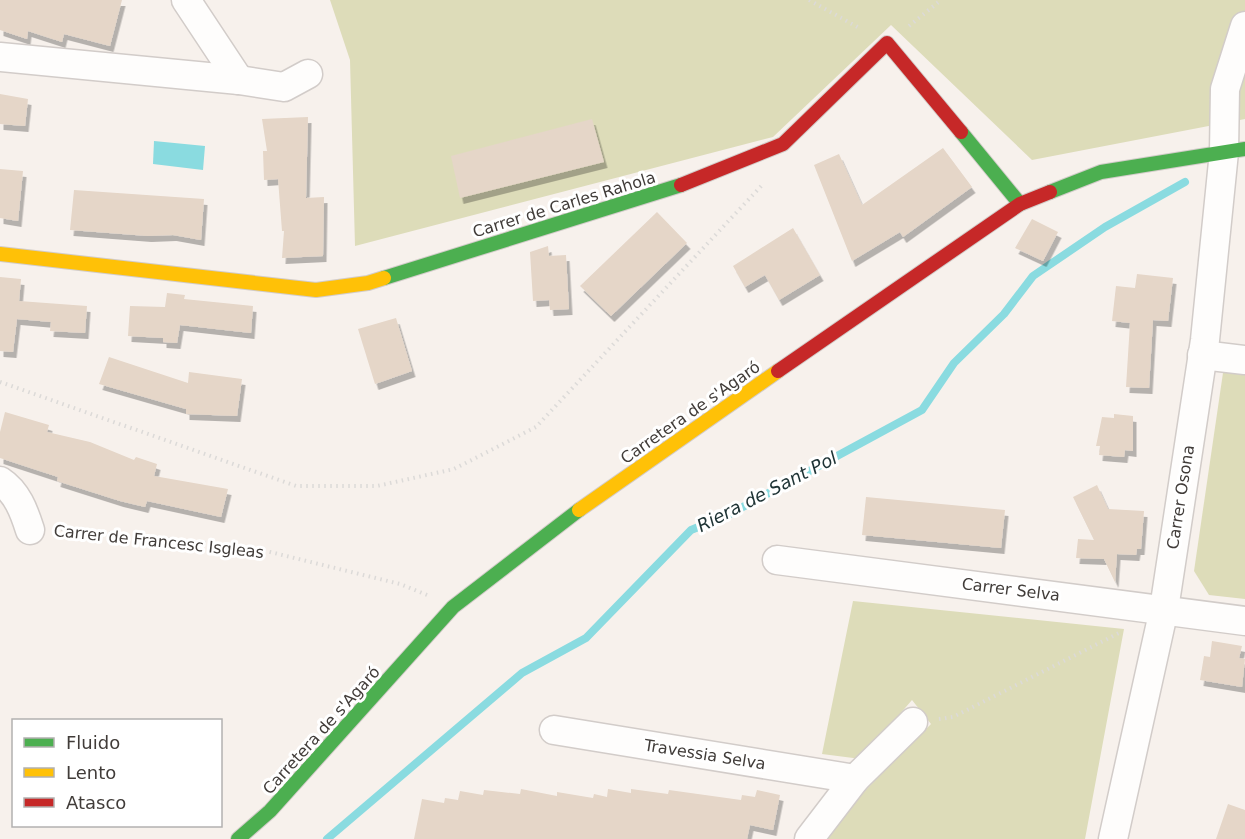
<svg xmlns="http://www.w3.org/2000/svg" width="1245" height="839" viewBox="0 0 1245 839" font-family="'DejaVu Sans',sans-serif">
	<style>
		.green { fill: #dddcb9 }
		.water { fill: #8adbe0 }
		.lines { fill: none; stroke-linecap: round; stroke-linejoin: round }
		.stream { stroke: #8adbe0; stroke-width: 8 }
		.building { fill: #e5d6c8; filter: url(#shadow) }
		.street-casing { stroke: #d2ccc9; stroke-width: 31 }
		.fast-casing { stroke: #d2ccc9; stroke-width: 16 }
		.slow-casing { stroke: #d2ccc9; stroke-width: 16 }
		.jam-casing { stroke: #d2ccc9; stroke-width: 16 }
		.path { stroke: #dcdad8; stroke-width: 4; stroke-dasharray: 1.5 4.5; stroke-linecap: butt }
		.street { stroke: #fefdfc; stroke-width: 28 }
		.fast { stroke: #4caf50; stroke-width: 14 }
		.slow { stroke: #ffc107; stroke-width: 14 }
		.jam { stroke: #c62828; stroke-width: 14 }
		.labels { text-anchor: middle; stroke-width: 6; stroke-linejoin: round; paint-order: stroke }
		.street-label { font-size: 16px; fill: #413c39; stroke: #fff }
		.water-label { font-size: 18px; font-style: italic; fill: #1d3234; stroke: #fff }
	</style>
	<defs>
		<filter id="shadow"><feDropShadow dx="3.5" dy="6" stdDeviation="0" flood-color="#0004"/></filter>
	</defs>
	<rect width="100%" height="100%" fill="#f7f1ec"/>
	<g class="green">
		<path d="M330,0H1245V119L1032,160L891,25L773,137L355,246L350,60Z"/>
		<path d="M1224,366L1245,369V599L1209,595L1194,571Z"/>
		<path d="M853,601L1124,629L1085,839H817L931,724L912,700L861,759L822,754Z"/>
	</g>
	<path class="water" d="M154,141L205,146L203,170L153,164Z"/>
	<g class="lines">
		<path class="stream" d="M327,839L522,673L586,638L691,530L728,515L922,410L954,363L1004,314L1033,276L1105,227L1185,182"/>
	</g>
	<g class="building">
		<path d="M0,0H122L110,46L64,34L62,42L28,31L27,39L0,30Z"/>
		<path d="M0,94L28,99L25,126L0,124Z"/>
		<path d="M308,117L306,198L324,197L323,256L282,258L284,231H282L278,179L264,180L263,151H267L262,119Z"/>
		<path d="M592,119L604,162L460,198L451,156Z"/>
		<path d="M943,148L972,187L903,237L900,232L852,261L814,165L839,154L862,205Z"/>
		<path d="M0,169L23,171L18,221L0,218Z"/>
		<path d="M74,190L204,199L201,240L173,235L148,236L70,230Z"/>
		<path d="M657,212L687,243L611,316L580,286Z"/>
		<path d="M1032,219L1058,232L1043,261L1015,248Z"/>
		<path d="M793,228L820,275L779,300L765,275L745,287L733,266Z"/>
		<path d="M548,246L549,256L566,255L569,309L550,310L549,300L533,301L530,252Z"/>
		<path d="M1137,274L1173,278L1168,321L1153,320L1149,388L1126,387L1130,323L1112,321L1116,286L1135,288Z"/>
		<path d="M0,277L21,279L19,301L87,306L85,333L50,331L51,322L17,319L13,352L0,351Z"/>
		<path d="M167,293L185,295L184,299L253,306L251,333L180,325L177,343L163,342V338L128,336L130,306L165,307Z"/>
		<path d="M396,318L412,371L375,384L358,329Z"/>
		<path d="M109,357L188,383L189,372L242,379L237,416L186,414V409L99,384Z"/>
		<path d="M5,412L49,425L47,432L90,442L134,460L136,457L157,464L154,476L228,489L221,517L147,501L145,507L120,501L57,481L58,477L0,458V432Z"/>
		<path d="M1114,414L1133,416V451L1125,450L1124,457L1099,455L1100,446H1096L1102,417L1114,418Z"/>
		<path d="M1097,485L1108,509L1144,511L1141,549H1137L1136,555L1117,554L1115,582L1104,559L1076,558L1078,539L1094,540L1073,497Z"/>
		<path d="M866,497L1005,510L1001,548L862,535Z"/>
		<path d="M1212,641L1242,646L1239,658L1245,659L1242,687L1200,680L1204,656L1210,657Z"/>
		<path d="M521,789L557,796V792L593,798L594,794L607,797L608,789L631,793V789L668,794L669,790L741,800L742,795L755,797L757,790L780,795L773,830L750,825L747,839H414L422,799L444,803L445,798L458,800L460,791L483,795L484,790L520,794Z"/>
		<path d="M1228,804L1245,810V839H1216Z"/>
	</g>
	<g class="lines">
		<g class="street-casing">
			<g id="street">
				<path d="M186,0L239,80"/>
				<path d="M0,57L239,80L284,87L308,74"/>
				<path d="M1202,355L1245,360"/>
				<path d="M0,481C17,492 24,511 30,530"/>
				<path d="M777,560L1245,621"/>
				<path d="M554,730L855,779"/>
				<path d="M809,839L855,779L913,722"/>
				<path d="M1113,839L1164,609L1205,340L1224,152L1225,89L1245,26"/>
			</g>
		</g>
		<g class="fast-casing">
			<g id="fast">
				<path d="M961,132L1020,204"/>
				<path d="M1050,192L1101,172L1245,149"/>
				<path d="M384,278L681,185"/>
				<path d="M238,839L270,811L453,607L579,510"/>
			</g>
		</g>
		<g class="slow-casing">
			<g id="slow">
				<path d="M0,254L316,290L368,283L384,278"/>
				<path d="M579,510L778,371"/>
			</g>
		</g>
		<g class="jam-casing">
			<g id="jam">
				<path d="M681,185L783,144L887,43L961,132"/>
				<path d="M778,371L1020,204L1050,192"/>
			</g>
		</g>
		<g class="path">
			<path d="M809,0L861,29"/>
			<path d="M909,26L941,0"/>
			<path d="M0,382L296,486H377L454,469L536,427L764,183"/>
			<path d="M55,529H73L258,549L400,584L427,595"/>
			<path d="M939,719L953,717L1121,632"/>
		</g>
		<use href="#street" class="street"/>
		<use href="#fast" class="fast"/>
		<use href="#slow" class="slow"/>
		<use href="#jam" class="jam"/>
	</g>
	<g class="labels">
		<g class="street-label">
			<text transform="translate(564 204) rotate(-17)" y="6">Carrer de Carles Rahola</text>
			<text transform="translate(690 412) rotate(-35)" y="6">Carretera de s'Agaró</text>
			<text transform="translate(1180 497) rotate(-81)" y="6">Carrer Osona</text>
			<text transform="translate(159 541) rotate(6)" y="6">Carrer de Francesc Isgleas</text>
			<text transform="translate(1011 589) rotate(7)" y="6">Carrer Selva</text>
			<text transform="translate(321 730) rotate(-48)" y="6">Carretera de s'Agaró</text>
			<text transform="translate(705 754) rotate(9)" y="6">Travessia Selva</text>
		</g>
		<g class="water-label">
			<text transform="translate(767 492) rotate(-27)" y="6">Riera de Sant Pol</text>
		</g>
	</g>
	<rect x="12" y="719" width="210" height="108" fill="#ffffff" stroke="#b3b1b0" stroke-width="1.5"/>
	<rect x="24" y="738" width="30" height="9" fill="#4caf50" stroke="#b3b1b0" stroke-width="1.5"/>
	<text x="66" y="749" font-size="18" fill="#413c39">Fluido</text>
	<rect x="24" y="768" width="30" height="9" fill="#ffc107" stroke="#b3b1b0" stroke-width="1.5"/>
	<text x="66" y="779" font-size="18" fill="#413c39">Lento</text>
	<rect x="24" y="798" width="30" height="9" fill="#c62828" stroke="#b3b1b0" stroke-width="1.5"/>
	<text x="66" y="809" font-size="18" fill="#413c39">Atasco</text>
</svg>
